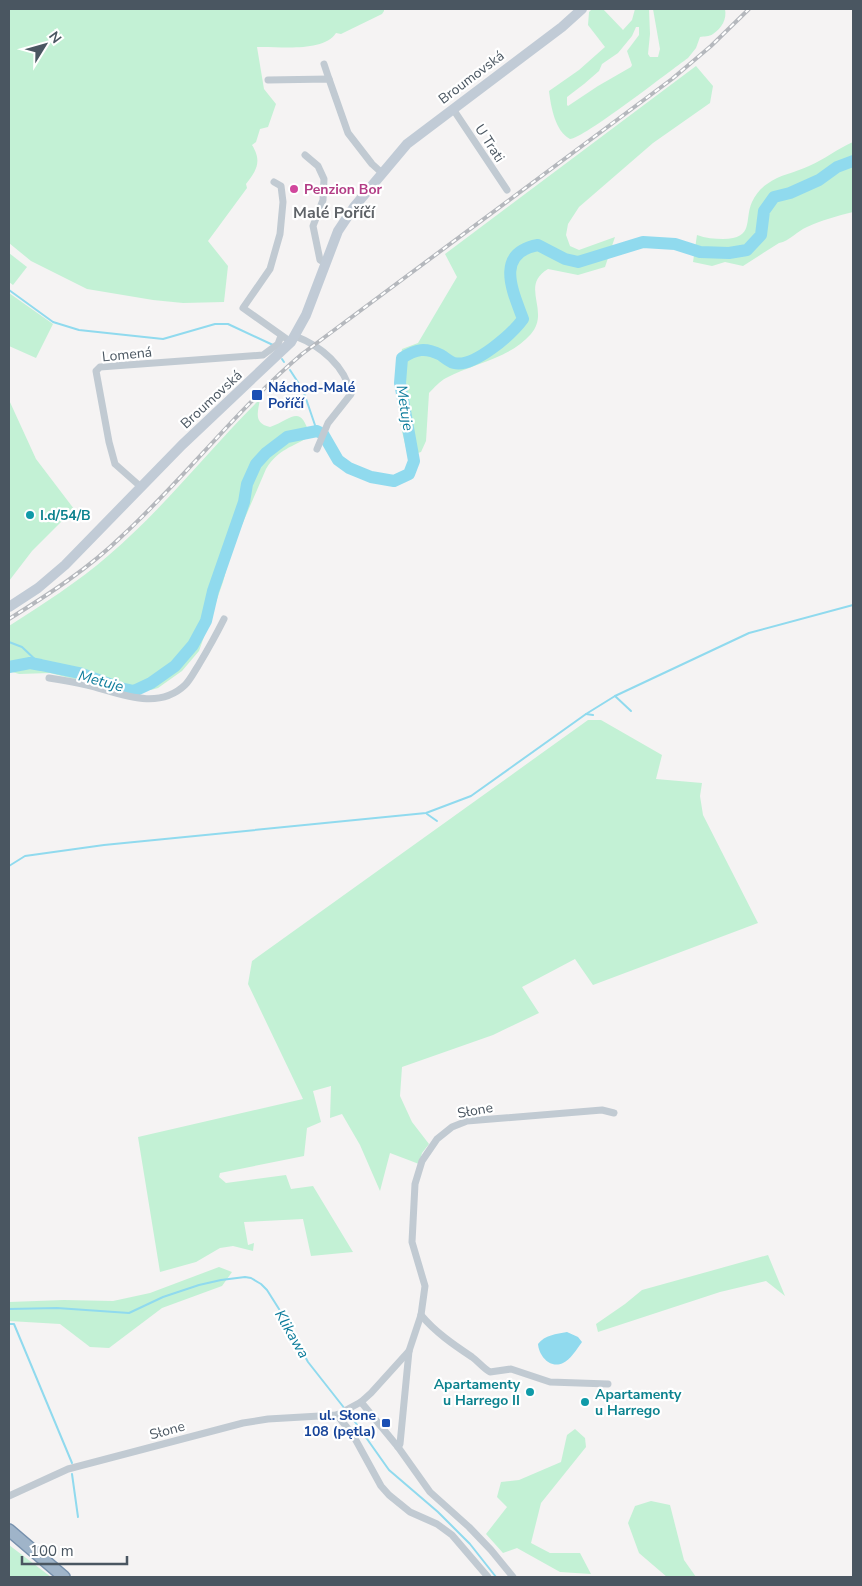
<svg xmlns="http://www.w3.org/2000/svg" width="862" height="1586" viewBox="0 0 862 1586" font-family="'Nunito Sans',sans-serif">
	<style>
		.green { fill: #c3f1d5; fill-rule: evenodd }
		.water { fill: #90daee }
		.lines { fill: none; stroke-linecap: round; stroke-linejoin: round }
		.stream { stroke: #90daee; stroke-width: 2 }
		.river { stroke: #90daee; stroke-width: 12 }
		.trunk-casing { stroke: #7690ad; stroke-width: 14 }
		.minor { stroke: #c1cad2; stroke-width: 7 }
		.secondary { stroke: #c1cbd6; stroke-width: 10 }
		.trunk { stroke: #9fb4c9; stroke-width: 11 }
		.rail-casing { stroke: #b5b8bd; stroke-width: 4 }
		.rail { stroke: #fff; stroke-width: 2; stroke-dasharray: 5.5; stroke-linecap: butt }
		.hotel-dot { fill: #d1479c; stroke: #fff; stroke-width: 2 }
		.transit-dot { fill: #1a4fb4; stroke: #fff; stroke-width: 2 }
		.culture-dot { fill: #0f9aa8; stroke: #fff; stroke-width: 2 }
		.labels { text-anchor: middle; stroke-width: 4.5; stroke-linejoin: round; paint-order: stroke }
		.street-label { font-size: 14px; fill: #4a5661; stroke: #fff }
		.hotel-label { font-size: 14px; font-weight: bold; fill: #b23c85; stroke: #fff; text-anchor: start }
		.transit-label { font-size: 14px; font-weight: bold; fill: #164399; stroke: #fff; text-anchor: start }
		.culture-label { font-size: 14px; font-weight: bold; fill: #0d838f; stroke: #fff; text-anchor: start }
		.water-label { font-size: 15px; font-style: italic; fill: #0c7c9b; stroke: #fff }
		.quarter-label { font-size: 16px; font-weight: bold; fill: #5f6368; stroke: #fff }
	</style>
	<rect width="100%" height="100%" fill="#f5f3f3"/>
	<g class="green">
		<path d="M9,9H384V11L382,14L341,34L336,33C323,53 279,46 257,47L264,89L276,104L268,127L260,129L256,142L252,145C262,161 257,170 246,184L247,188L208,241L228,266L224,302L183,303L153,300L87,289L31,261L9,243Z"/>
		<path d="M592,9H603L623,30L632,20L635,9H649L650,34L648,54L650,57H658L660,49L653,9H725C727,19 722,28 713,34C709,37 704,36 700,37L696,48L688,58C671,70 583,139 570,139C555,131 551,107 549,91L579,70L605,47L588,25L589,12ZM636,27H639V35L627,51L632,65L631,67L598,86L568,106L567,105V97L584,84L599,71L602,64L618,53L632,36Z"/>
		<path d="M696,66L713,86L710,103L653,143L579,207L568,224L566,235L570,246L579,250L615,237L605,267L578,275L548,269C519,286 551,311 531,334C509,359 474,363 446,378C440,381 434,388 429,393L426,441L421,452L408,456L400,423L398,373L402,349L418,343L457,277L445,254Z"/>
		<path d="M853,142V212C837,216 822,220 807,227C797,231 790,241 779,243L743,266L725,262L712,266L693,262L697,235C705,238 715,239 723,239C755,239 744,219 752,202C755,195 761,188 767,184C780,174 795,173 809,166C825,159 837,149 853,142Z"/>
		<path d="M9,253L27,267L13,285L9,282Z"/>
		<path d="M9,293L53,324L36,358L9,346Z"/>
		<path d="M260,399C258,412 253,423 270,427C293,419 300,403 310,436C292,448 279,448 266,469L232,548L223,582L199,651L182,671L158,688L151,690L105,687L50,673L19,674L9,671V626C43,604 78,582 109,555C164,508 209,450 260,399Z"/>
		<path d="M9,400L36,459L74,509L32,551L9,581Z"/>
		<path d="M588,720H601L662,755L656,779L702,783L700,796L703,815L758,923L593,985L575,959L522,987L539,1013L493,1035L402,1067L400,1096L412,1122L429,1144L422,1153L419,1164L390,1153L380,1191L360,1145L342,1114L330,1118L331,1086L313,1091L321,1122L307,1128L304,1156L220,1173L219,1177L226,1183L286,1175L291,1189L313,1186L353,1252L311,1256L303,1219L244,1222L248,1245L254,1243L253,1251L233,1246L220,1248L196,1262L160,1272L138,1137L303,1099L248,984L252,961Z"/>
		<path d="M768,1255L785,1296L766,1281L720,1292L598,1332L596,1324L625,1304L642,1290Z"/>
		<path d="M219,1267L232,1272L222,1286L162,1308L109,1348L90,1347L60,1324L9,1321V1302L64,1300L113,1301L150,1293Z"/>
		<path d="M575,1429L585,1438L586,1447L541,1503L531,1543L550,1553H580L591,1574L560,1572L517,1548L503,1553L486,1534L507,1507L497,1497L501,1482L519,1480L561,1462L567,1435Z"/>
		<path d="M651,1501L670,1505L684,1560L696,1577H667L639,1553L628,1523L635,1506Z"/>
		<path d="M9,1545L51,1577H9Z"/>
	</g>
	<path class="water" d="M567,1332L578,1337L582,1342C577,1349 570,1360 563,1363C550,1369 539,1356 538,1344C545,1335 556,1334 567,1332Z"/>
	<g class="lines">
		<g class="stream">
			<path d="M9,290L53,322L79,330L163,339L215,324H228L273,345"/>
			<path d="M282,359L284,362"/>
			<path d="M290,370L303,390L317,431"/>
			<path d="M9,642L22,647L41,665"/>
			<path d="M615,696L631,711"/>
			<path d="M586,714L593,715"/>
			<path d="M427,814L437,821"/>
			<path d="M9,866L25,856L104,845L426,813L471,796L586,714L615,696L749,633L853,605"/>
			<path d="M9,1309L57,1308L129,1313L163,1297L199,1285L221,1280L245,1277L251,1278L261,1284L267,1290L279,1309L308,1362L345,1409"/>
			<path d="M9,1324H14L72,1463"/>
			<path d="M348,1412L389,1470L438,1512L470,1544L496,1577"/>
			<path d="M72,1474L78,1517"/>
		</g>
		<path class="river" d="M9,667L30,663L41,665L79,673L120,688L134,691L151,683L175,666L193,645L206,621L213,591L244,502L247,484L256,464L266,453L287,437L317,431L323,434L338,460L349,468L371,477L394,481L409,474L414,461L400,383L402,358C416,349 425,347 441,355C445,358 450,362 454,363C474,368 512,334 523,319C513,292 494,253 538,245L565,259L578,262L643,242L675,244L700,252L729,253L747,250L761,235L764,211L774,197L790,193L819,180L837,167L853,161"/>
		<g class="trunk-casing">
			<path id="trunk" d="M9,1530L64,1577"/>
		</g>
		<g class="minor">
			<path d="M324,64L329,79"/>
			<path d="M268,80L329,79L348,133L372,164L382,173"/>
			<path d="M453,109L507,190"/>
			<path d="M305,155L318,166L324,179L323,200L313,226L320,260L325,263"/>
			<path d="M274,182L281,186L283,202L280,234L270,269L243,308L291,342"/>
			<path d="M295,336C321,346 345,366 351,394L328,423L317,449"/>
			<path d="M141,487L115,464L109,442L96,371L100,367L263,355L278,344L281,336"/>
			<path d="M49,678C62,680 74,682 87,685C117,692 157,712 185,685C190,680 194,672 198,666C207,651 216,635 224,619"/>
			<path d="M421,1315C435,1332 454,1345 472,1357C479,1362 483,1368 490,1372L511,1369L550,1382L608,1384"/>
			<path d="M361,1402L398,1447L430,1492L469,1527L491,1550L513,1577"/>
			<path d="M337,1415L353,1435L381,1486L389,1495L410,1512L437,1524L452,1535L488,1577"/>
			<path d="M337,1415L361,1402L371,1393L409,1351"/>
			<path d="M398,1447L400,1444L409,1351L421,1315L425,1286L412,1242L415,1184L422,1161L437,1139L452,1127L467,1121L602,1110L614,1113"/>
			<path d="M9,1496L68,1469L243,1423L268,1419L337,1415"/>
		</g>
		<path class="secondary" d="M9,607L38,588L65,565L182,445L291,342L306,315L338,231L354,207L407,144L562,27L582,9"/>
		<use href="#trunk" class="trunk"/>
		<g class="rail-casing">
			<path id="rail" d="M9,619C49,594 88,569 122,536C185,478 237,409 302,354L672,79L711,46L749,9"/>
		</g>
		<use href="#rail" class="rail"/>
	</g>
	<circle class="hotel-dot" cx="294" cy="189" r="5"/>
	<g class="transit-dot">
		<rect x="251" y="389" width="12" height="12" rx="2.5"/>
		<rect x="381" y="1418" width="10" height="10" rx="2.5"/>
	</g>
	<g class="culture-dot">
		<circle cx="30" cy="515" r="5"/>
		<circle cx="530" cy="1392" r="5"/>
		<circle cx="585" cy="1402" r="5"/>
	</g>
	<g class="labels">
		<g class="street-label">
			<text transform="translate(471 77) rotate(-37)" y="5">Broumovská</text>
			<text transform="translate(490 143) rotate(57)" y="5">U Trati</text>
			<text transform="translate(127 354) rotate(-6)" y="5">Lomená</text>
			<text transform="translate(211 399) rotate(-43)" y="5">Broumovská</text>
			<text transform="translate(475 1110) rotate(-10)" y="5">Słone</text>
			<text transform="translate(167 1430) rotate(-15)" y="5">Słone</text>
		</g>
		<g class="hotel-label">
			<text x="304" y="194">Penzion Bor</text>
		</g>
		<g class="transit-label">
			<text x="268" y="392">Náchod-Malé<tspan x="268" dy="16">Poříčí</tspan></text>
			<text x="376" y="1420" text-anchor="end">ul. Słone<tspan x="376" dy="16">108 (pętla)</tspan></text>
		</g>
		<g class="culture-label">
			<text x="40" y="520">I.d/54/B</text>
			<text x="520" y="1389" text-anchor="end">Apartamenty<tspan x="520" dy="16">u Harrego II</tspan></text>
			<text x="595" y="1399">Apartamenty<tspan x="595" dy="16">u Harrego</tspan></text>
		</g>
		<g class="water-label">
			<text transform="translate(405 408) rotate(81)" y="5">Metuje</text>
			<text transform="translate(101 681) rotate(15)" y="5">Metuje</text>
			<text transform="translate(292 1334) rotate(60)" y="5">Klikawa</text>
		</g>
		<g class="quarter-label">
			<text x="334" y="218">Malé Poříčí</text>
		</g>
	</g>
	<rect width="862" height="1586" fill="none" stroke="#4a5661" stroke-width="20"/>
	<g transform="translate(45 45) rotate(53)" stroke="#ffffff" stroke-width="4" paint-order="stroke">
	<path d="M0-4L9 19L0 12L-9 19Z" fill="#4a5661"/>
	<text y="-8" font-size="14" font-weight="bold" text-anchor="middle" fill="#4a5661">N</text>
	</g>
	<path d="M22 1556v8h105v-8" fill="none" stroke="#4a5661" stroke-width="2.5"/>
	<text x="30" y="1556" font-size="15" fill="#4a5661" stroke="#ffffff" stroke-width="4" paint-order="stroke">100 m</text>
</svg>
